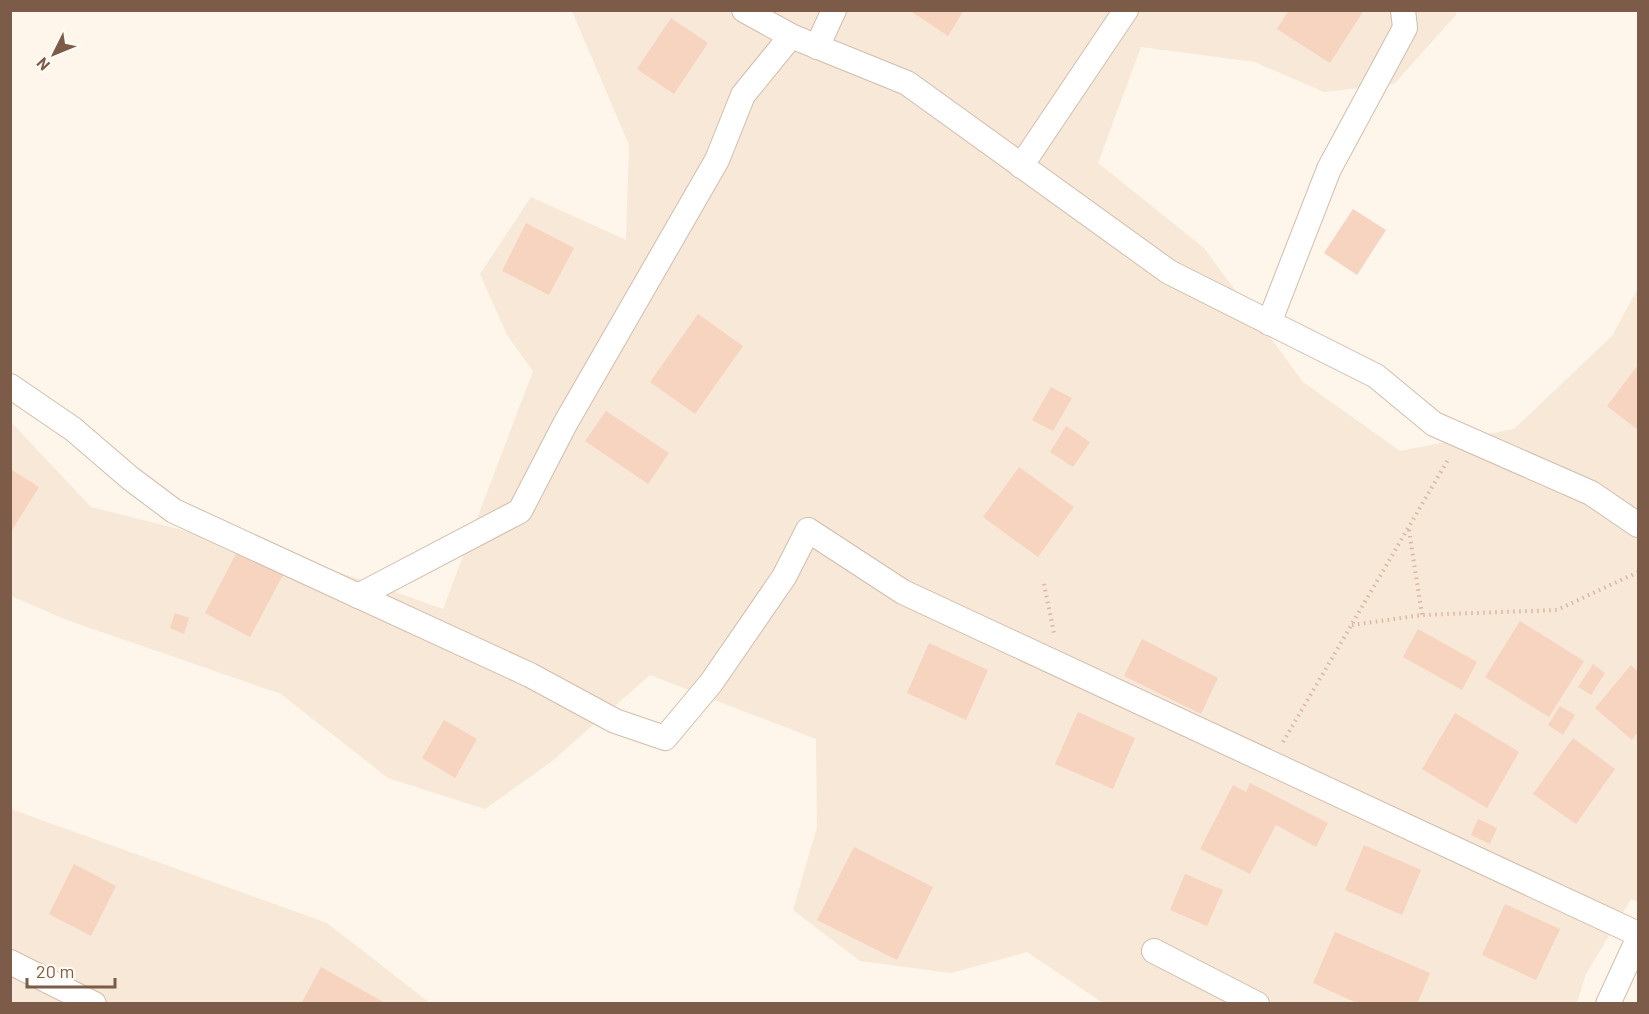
<svg xmlns="http://www.w3.org/2000/svg" width="1649" height="1014" viewBox="0 0 1649 1014" font-family="Barlow,sans-serif">
	<style>
		.residential { fill: #f7e8d7 }
		.building { fill: #f7d4bf }
		.lines { fill: none; stroke-linecap: round; stroke-linejoin: round }
		.street-casing { stroke: #d3bdad; stroke-width: 26 }
		.path { stroke: #ddb7a1; stroke-width: 4; stroke-dasharray: 1.5 4.5; stroke-linecap: butt }
		.street { stroke: #fff; stroke-width: 24 }
	</style>
	<rect width="100%" height="100%" fill="#fef6ea"/>
	<g class="residential">
		<path d="M572,11H1456V15L1394,84L1324,92L1255,62L1141,47L1098,163L1204,248L1303,382L1400,451L1514,429L1612,336L1638,288V902L1631,899L1586,974L1577,1003H1103L1027,952L951,973L860,961L793,910L817,827L816,739L650,675L551,762L485,809L388,778L281,694L67,620L11,596L10,421L91,507L313,563L443,609L533,371L507,335L480,274L531,197L626,240L629,145Z"/>
		<path d="M11,809L327,923L430,1003L11,1004Z"/>
	</g>
	<g class="building">
		<path d="M909,10H964L948,36Z"/>
		<path d="M1289,10H1364L1330,63L1277,29Z"/>
		<path d="M671,18L708,43L674,94L637,69Z"/>
		<path d="M1353,209L1386,230L1357,275L1324,253Z"/>
		<path d="M526,223L574,248L549,295L502,271Z"/>
		<path d="M698,314L743,346L695,414L650,382Z"/>
		<path d="M1638,365V430L1607,406Z"/>
		<path d="M1051,387L1072,398L1053,431L1032,420Z"/>
		<path d="M606,411L669,453L648,484L585,441Z"/>
		<path d="M1066,426L1090,442L1073,467L1050,452Z"/>
		<path d="M1019,467L1074,507L1038,557L983,517Z"/>
		<path d="M10,469L39,487L12,530L10,529Z"/>
		<path d="M238,550L283,575L250,637L205,613Z"/>
		<path d="M175,613L189,618L184,634L170,628Z"/>
		<path d="M1520,621L1584,661L1549,717L1485,677Z"/>
		<path d="M1418,629L1477,662L1462,690L1403,657Z"/>
		<path d="M1142,639L1218,678L1201,714L1124,676Z"/>
		<path d="M929,643L988,670L966,720L907,693Z"/>
		<path d="M1593,664L1605,673L1591,695L1578,687Z"/>
		<path d="M1631,665L1638,672V732L1632,740L1595,708Z"/>
		<path d="M1560,706L1575,715L1563,735L1548,725Z"/>
		<path d="M1078,712L1135,738L1113,789L1055,764Z"/>
		<path d="M1455,713L1519,752L1487,808L1422,769Z"/>
		<path d="M444,720L477,739L455,778L422,758Z"/>
		<path d="M1573,738L1615,769L1576,824L1533,794Z"/>
		<path d="M1250,783L1328,823L1316,847L1276,825L1250,874L1200,849L1233,785L1246,792Z"/>
		<path d="M1478,819L1497,828L1490,844L1471,835Z"/>
		<path d="M1364,845L1421,870L1402,915L1345,890Z"/>
		<path d="M854,847L933,887L897,960L817,920Z"/>
		<path d="M74,864L116,886L91,936L49,914Z"/>
		<path d="M1185,874L1223,890L1207,926L1170,910Z"/>
		<path d="M1505,904L1560,929L1536,980L1482,955Z"/>
		<path d="M1335,932L1430,973L1417,1004H1359L1313,983Z"/>
		<path d="M321,967L387,1004H301Z"/>
	</g>
	<g class="lines">
		<g class="street-casing">
			<g id="street">
				<path d="M744,10L791,36L907,83L1169,272L1376,376L1434,424L1591,493L1638,525"/>
				<path d="M817,47L834,10"/>
				<path d="M1021,166L1126,10"/>
				<path d="M1269,323L1329,169L1405,28L1403,10"/>
				<path d="M10,386L73,429L130,478L174,511L530,675L615,721L665,738L711,683L784,577L808,530L903,592L1638,934"/>
				<path d="M358,596L520,511L565,424L717,160L743,95L791,36"/>
				<path d="M1154,951L1257,1004"/>
				<path d="M10,962L94,1004"/>
				<path d="M1608,1004L1638,939"/>
			</g>
		</g>
		<g class="path">
			<path d="M1409,530L1422,615"/>
			<path d="M1044,584L1054,633"/>
			<path d="M1352,625L1422,615L1557,610L1638,572"/>
			<path d="M1283,742L1449,458"/>
		</g>
		<use href="#street" class="street"/>
	</g>
	<rect width="1649" height="1014" fill="none" stroke="#7d5b49" stroke-width="24"/>
	<g transform="translate(54 54) rotate(227)" stroke="#fffaf2" stroke-width="4.5" paint-order="stroke">
	<path d="M0-4.5L10 22L0 15L-10 22Z" fill="#7d5b49"/>
	<text y="-9" font-size="16" font-weight="bold" text-anchor="middle" fill="#7d5b49">N</text>
	</g>
	<path d="M27 978v9h88v-9" fill="none" stroke="#7d5b49" stroke-width="3"/>
	<text x="36" y="978" font-size="18" fill="#7d5b49" stroke="#fffaf2" stroke-width="4.5" paint-order="stroke">20 m</text>
</svg>
